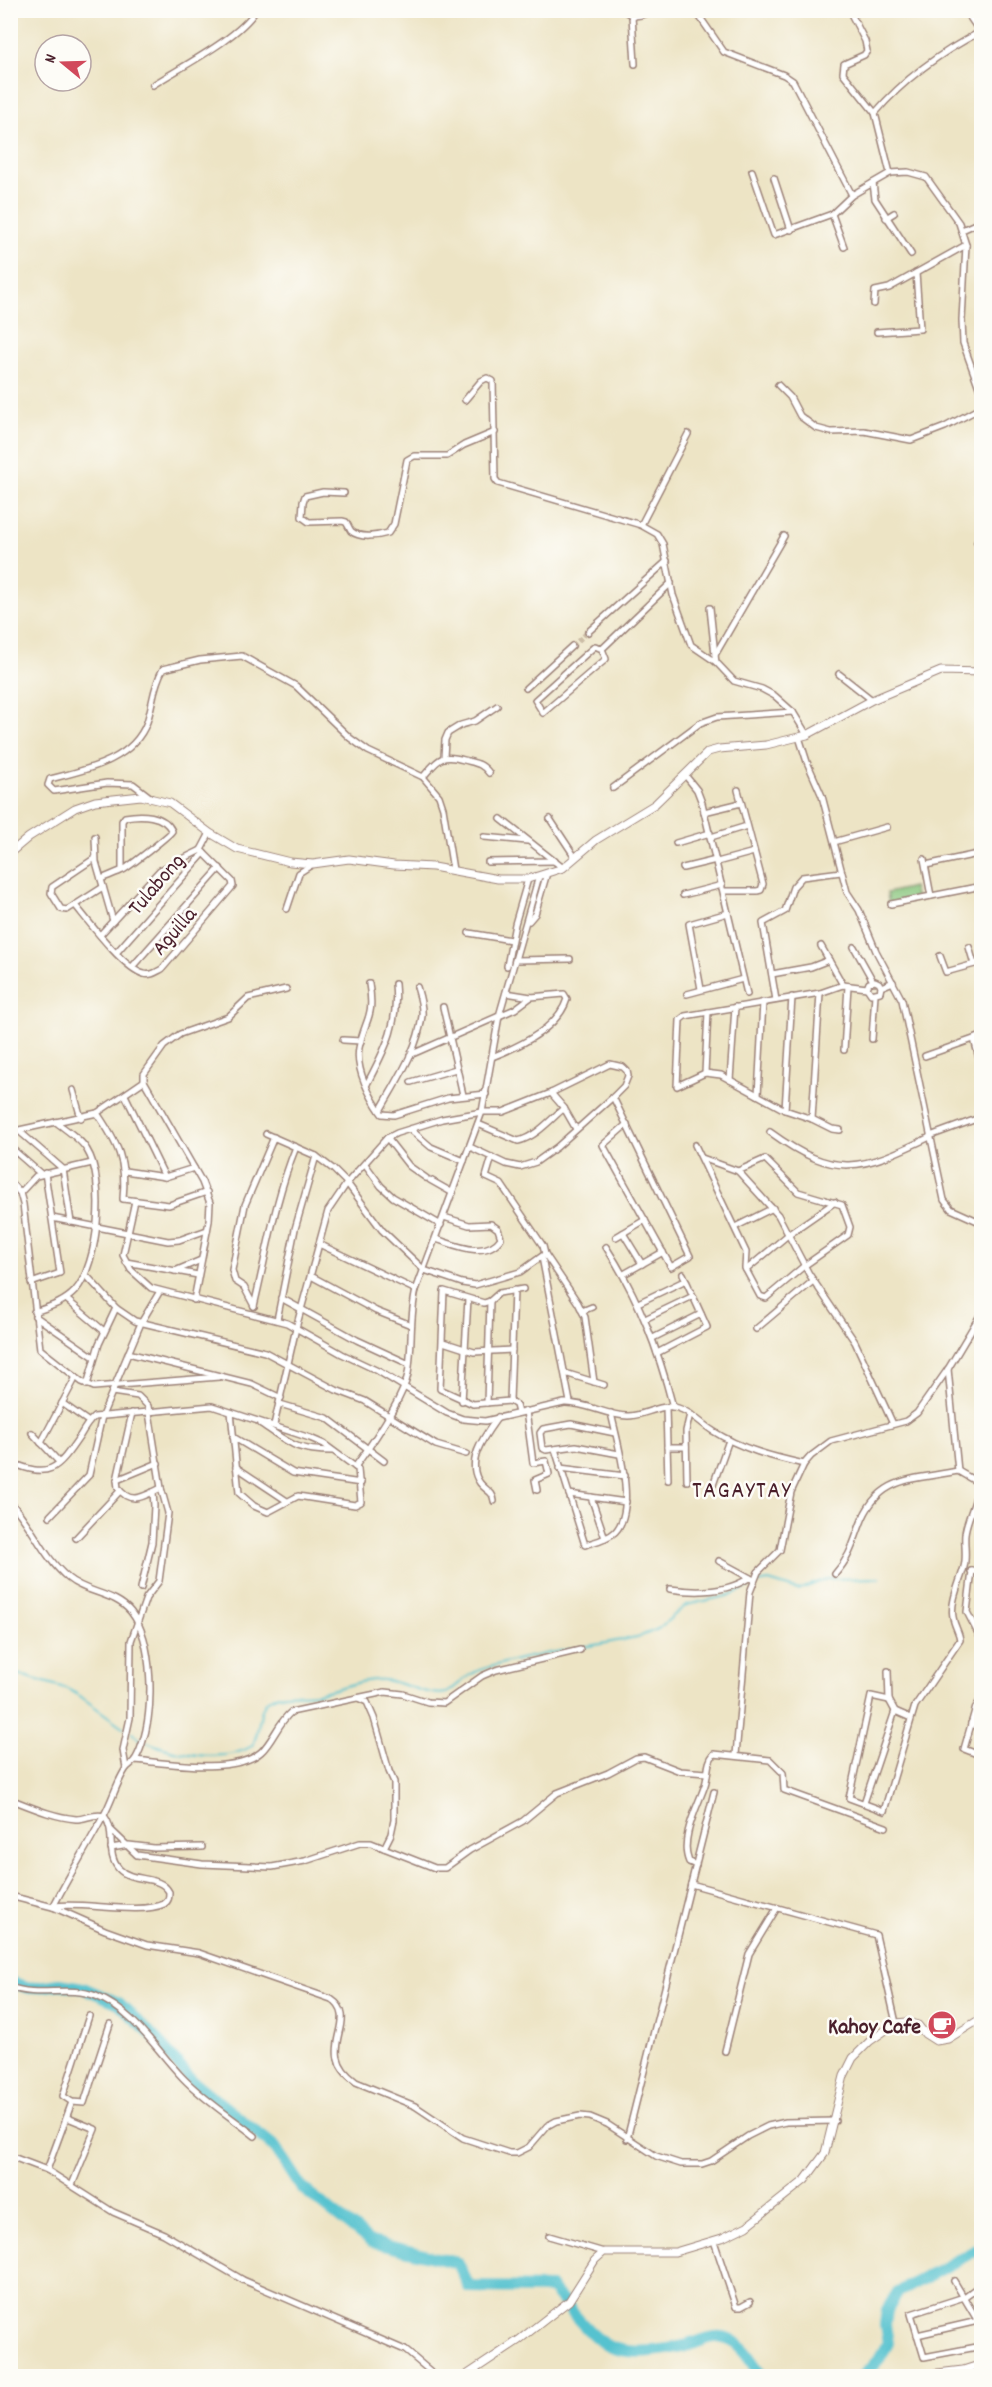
<svg xmlns="http://www.w3.org/2000/svg" width="992" height="2387" viewBox="0 0 992 2387" font-family="Dekko,sans-serif">
	<style>
		.green { fill: #87c57c; stroke: #687254; stroke-width: 1.5 }
		.lines { fill: none; stroke-linecap: round; stroke-linejoin: round }
		.stream { stroke: #56c2cf; stroke-width: 2 }
		.river { stroke: #56c2cf; stroke-width: 12 }
		.minor-tunnel { stroke: #ccbda6; stroke-width: 5; stroke-dasharray: 5 2.5; stroke-linecap: butt }
		.minor-casing { stroke: #9c8278; stroke-width: 8 }
		.tertiary-casing { stroke: #9c8278; stroke-width: 9 }
		.minor { stroke: #fff; stroke-width: 5 }
		.tertiary { stroke: #fff; stroke-width: 7 }
		.labels { text-anchor: middle; stroke-width: 5; stroke-linejoin: round; paint-order: stroke }
		.street-label { font-size: 22px; fill: #4a1f2b; stroke: #fdfcf7 }
		.poi-label { font-size: 22px; font-weight: bold; fill: #4a1f2b; stroke: #fdfcf7; text-anchor: end }
		.neighbourhood-label { font-size: 24px; letter-spacing: 1.5px; fill: #4a1f2b; stroke: #fdfcf7 }
	</style>
	<rect width="100%" height="100%" fill="#fdfcf7"/>
	<filter id="ink" filterUnits="userSpaceOnUse"><feTurbulence type="fractalNoise" baseFrequency=".0167" numOctaves="2"/><feDisplacementMap in="SourceGraphic" scale="12" xChannelSelector="R" yChannelSelector="G"/><feConvolveMatrix kernelMatrix="1 2 1 2 8 2 1 2 1" color-interpolation-filters="sRGB"/></filter>
	<filter id="wash" filterUnits="userSpaceOnUse"><feTurbulence type="fractalNoise" baseFrequency=".008" numOctaves="4" result="noise"/><feDisplacementMap in="SourceGraphic" scale="24" xChannelSelector="R" yChannelSelector="G"/><feGaussianBlur stdDeviation="1.35" result="paint"/><feColorMatrix in="noise" values="0 0 0 0 0 0 0 0 0 0 0 0 0 0 0 0 0 1.4 0 .05"/><feComposite in="paint" operator="in"/></filter>
	<g filter="url(#wash)">
		<rect width="100%" height="100%" fill="#ede4c5"/>
		<path class="green" d="M913,887L916,899L889,905L887,893Z"/>
		<g class="lines">
			<g class="stream">
				<path d="M757,1583L769,1581L798,1590L827,1579L879,1578"/>
				<path d="M10,1672L65,1688L77,1694L124,1728"/>
				<path d="M132,1733L141,1740"/>
				<path d="M147,1742C176,1754 223,1764 252,1746C261,1732 257,1705 271,1698C284,1691 302,1695 317,1693C339,1690 361,1678 384,1680C403,1682 428,1697 446,1693C454,1690 465,1675 480,1670C532,1653 587,1648 641,1636L658,1629L686,1605L727,1596L749,1587"/>
			</g>
			<g class="river">
				<path d="M10,1982L30,1988L60,1984L83,1988L119,2003L157,2040L191,2080L275,2147L301,2187L371,2242L458,2263L469,2287L551,2288C565,2303 593,2340 610,2347C633,2356 665,2350 688,2345C703,2341 718,2331 733,2341C745,2348 754,2365 762,2376"/>
				<path d="M863,2376L879,2359L888,2343L885,2325L887,2310L898,2292L982,2247"/>
			</g>
		</g>
	</g>
	<g filter="url(#ink)">
		<g class="lines">
			<path class="minor-tunnel" d="M572,646L588,632"/>
			<g class="minor-casing">
				<g id="minor">
					<path d="M624,10C633,19 642,16 652,10"/>
					<path d="M695,10L724,52L784,75L793,81L852,195"/>
					<path d="M849,10L865,41L867,51L864,55L844,64L843,73L875,113L890,173"/>
					<path d="M965,10L980,32"/>
					<path d="M632,16L635,64"/>
					<path d="M977,33L982,44"/>
					<path d="M153,85C181,67 239,38 256,10"/>
					<path d="M875,113C905,78 941,52 982,31"/>
					<path d="M752,171L774,235L832,214L852,195L890,173L908,172L926,177L959,223L966,245L962,320L963,343L982,396"/>
					<path d="M774,178L791,230"/>
					<path d="M873,183L875,199L911,254"/>
					<path d="M832,214L844,247"/>
					<path d="M886,218L894,213"/>
					<path d="M962,230L982,221"/>
					<path d="M874,304L875,291L889,288L966,245"/>
					<path d="M877,332L920,329L916,273"/>
					<path d="M778,385L790,397L800,416L816,428L831,432L864,431L911,440L945,427L982,407"/>
					<path d="M465,400L481,381L487,378L493,381L495,479L498,483L641,525L657,534L663,544L673,595L691,645L716,662L734,681L762,689L775,696L793,712L807,735"/>
					<path d="M344,493L323,492L305,496L303,502L302,517L309,522L342,521L346,522C348,525 349,528 351,531C360,539 378,536 388,533L394,524L407,460L414,456H447L464,445L495,432"/>
					<path d="M641,525L688,434"/>
					<path d="M977,542L982,538"/>
					<path d="M979,564L982,572"/>
					<path d="M710,608L715,655"/>
					<path d="M588,632L667,561"/>
					<path d="M595,646L602,649L606,659L543,713L535,700Z"/>
					<path d="M602,649L671,583"/>
					<path d="M716,662L715,655L784,536"/>
					<path d="M839,674L872,700"/>
					<path d="M526,688L572,646"/>
					<path d="M799,737L807,762L822,796L847,892L859,910L876,951L902,1000L944,1200L951,1209L982,1223"/>
					<path d="M444,757L445,740L448,733L461,725L475,721L497,706"/>
					<path d="M685,775L697,790L702,803L747,994"/>
					<path d="M423,777C438,760 440,753 464,760C475,763 482,763 489,773"/>
					<path d="M613,788L700,723L717,717L793,712"/>
					<path d="M150,797L133,784L107,783L54,791L48,785L50,779C85,770 133,761 147,722C153,704 153,686 163,669L200,660L242,656L296,686L350,738L368,751L423,777L439,796L443,808L453,870"/>
					<path d="M704,812L741,803"/>
					<path d="M501,819L563,868"/>
					<path d="M550,819L575,857"/>
					<path d="M95,837L96,862L113,921"/>
					<path d="M484,837L527,841"/>
					<path d="M711,837L747,826"/>
					<path d="M834,842L887,827"/>
					<path d="M676,843L710,833"/>
					<path d="M201,850L210,833"/>
					<path d="M979,853L982,865"/>
					<path d="M95,858L52,887L51,893L61,909L67,910L103,887"/>
					<path d="M924,859L931,896"/>
					<path d="M488,862L555,861"/>
					<path d="M717,862L754,852"/>
					<path d="M926,865L982,853"/>
					<path d="M683,868L716,860"/>
					<path d="M101,879C108,876 116,873 123,870C130,866 170,835 172,831C164,814 141,814 125,817L122,821V870"/>
					<path d="M724,891H757L761,890L763,884L738,790"/>
					<path d="M683,895L722,885"/>
					<path d="M891,904L982,886"/>
					<path d="M75,905C89,922 124,969 144,974C151,976 156,972 162,969L233,886L232,881L201,850"/>
					<path d="M287,909L299,873L313,864"/>
					<path d="M529,921L535,914L547,873"/>
					<path d="M469,933L511,940"/>
					<path d="M100,935L160,870L201,850"/>
					<path d="M821,946L843,985"/>
					<path d="M854,947L873,981"/>
					<path d="M969,947L974,964"/>
					<path d="M116,953L204,853"/>
					<path d="M940,956L946,972L982,962"/>
					<path d="M516,960L570,959"/>
					<path d="M507,966L515,924L528,879"/>
					<path d="M132,967L220,868"/>
					<path d="M772,974L811,967L829,960"/>
					<path d="M369,984C375,1018 365,1018 359,1048C355,1069 370,1097 382,1114L394,1115L448,1098L486,1094"/>
					<path d="M881,987L879,983L875,981L869,983L867,988L871,994L880,992L881,987L893,982"/>
					<path d="M701,989L689,924L728,913"/>
					<path d="M687,994L743,979"/>
					<path d="M776,1000L763,923L785,911L793,887L802,877L841,872"/>
					<path d="M443,1007L463,1095"/>
					<path d="M872,1039L875,994"/>
					<path d="M974,1039L982,1070"/>
					<path d="M343,1040L361,1041"/>
					<path d="M844,1050L848,986"/>
					<path d="M410,1055L515,1009L531,997"/>
					<path d="M925,1056L982,1036"/>
					<path d="M492,1057C518,1047 558,1029 567,999L564,994L531,997L506,993"/>
					<path d="M705,1073L708,1012"/>
					<path d="M730,1080L735,1007"/>
					<path d="M411,1082L456,1069"/>
					<path d="M367,1084C385,1049 399,1025 395,984"/>
					<path d="M73,1090L81,1118"/>
					<path d="M551,1093L564,1108L576,1129"/>
					<path d="M125,1095L165,1177"/>
					<path d="M758,1095L763,1002"/>
					<path d="M613,1097L690,1256L671,1267L603,1145L627,1124"/>
					<path d="M785,1110L792,997"/>
					<path d="M380,1111C396,1082 418,1050 422,1016C423,1006 420,997 417,987"/>
					<path d="M97,1113C118,1144 127,1161 123,1199L169,1205L207,1192"/>
					<path d="M812,1119L820,993"/>
					<path d="M478,1124L518,1141C536,1137 551,1119 564,1108"/>
					<path d="M410,1129L431,1147L464,1161"/>
					<path d="M840,1130L832,1129L812,1119L785,1110L721,1075L705,1073L677,1086L680,1020L685,1016L820,993L843,985L867,988"/>
					<path d="M19,1131L63,1169L71,1222"/>
					<path d="M10,1132L97,1113L144,1081"/>
					<path d="M770,1132C836,1180 861,1170 930,1137"/>
					<path d="M266,1134L316,1156L333,1169L347,1183L382,1230L424,1270L462,1283L475,1285L520,1272L545,1254"/>
					<path d="M930,1136L982,1117"/>
					<path d="M387,1138L409,1166L426,1178"/>
					<path d="M695,1145L746,1252L745,1268L760,1296L766,1298L804,1266L848,1235L850,1227L842,1205L798,1192L765,1159L738,1171"/>
					<path d="M10,1147L41,1174"/>
					<path d="M492,1157L486,1177L501,1184L543,1246L545,1254L578,1303L585,1317L594,1382"/>
					<path d="M702,1158L738,1171L778,1215L809,1274L855,1342L893,1424"/>
					<path d="M365,1164L381,1186L393,1197L441,1225"/>
					<path d="M125,1171L165,1177L194,1168"/>
					<path d="M430,1180L453,1193"/>
					<path d="M10,1182L20,1193L23,1204L40,1349L82,1382L94,1387L219,1377"/>
					<path d="M20,1193L36,1176L92,1163"/>
					<path d="M135,1201L123,1255L131,1270L151,1288L287,1323L342,1354L378,1371L447,1413L463,1419L485,1421L564,1403C586,1402 606,1416 628,1416C644,1416 661,1403 678,1408C692,1412 701,1424 713,1431C741,1449 773,1457 804,1464"/>
					<path d="M52,1218L168,1241L179,1240L207,1230"/>
					<path d="M735,1227L773,1208"/>
					<path d="M623,1233L642,1264"/>
					<path d="M616,1237L645,1220"/>
					<path d="M436,1239C455,1245 486,1260 501,1238L498,1229L491,1224L469,1225L444,1217"/>
					<path d="M319,1244L416,1290"/>
					<path d="M606,1247C639,1298 658,1349 673,1407"/>
					<path d="M542,1257L570,1402"/>
					<path d="M126,1262L198,1275"/>
					<path d="M746,1270L789,1234L835,1202"/>
					<path d="M175,1271L201,1260"/>
					<path d="M624,1274L663,1252"/>
					<path d="M86,1275L116,1308L135,1321L265,1352L336,1390L365,1401L436,1445L466,1454"/>
					<path d="M311,1276L376,1311L411,1325"/>
					<path d="M31,1283L60,1273L45,1173"/>
					<path d="M281,1298L357,1340L409,1364"/>
					<path d="M66,1299L104,1331"/>
					<path d="M194,1300L209,1221L210,1203L202,1182L144,1081V1074L164,1046L180,1034L228,1017L248,998L286,989"/>
					<path d="M638,1303L686,1280"/>
					<path d="M254,1306L244,1287L235,1281L232,1270L245,1205L274,1137"/>
					<path d="M254,1306C267,1252 275,1199 296,1147"/>
					<path d="M582,1311L592,1307"/>
					<path d="M34,1312C49,1307 64,1303 75,1291C99,1264 106,1180 87,1150C81,1139 66,1130 56,1122"/>
					<path d="M35,1316L94,1357"/>
					<path d="M645,1319L693,1296"/>
					<path d="M277,1320L295,1229L316,1156"/>
					<path d="M756,1329L813,1281"/>
					<path d="M653,1338L701,1314"/>
					<path d="M443,1342L474,1352L512,1350"/>
					<path d="M128,1353L252,1384L281,1398"/>
					<path d="M657,1353L707,1327L683,1274"/>
					<path d="M948,1369L958,1471"/>
					<path d="M565,1373L604,1385"/>
					<path d="M87,1385L99,1344L116,1308"/>
					<path d="M112,1392L138,1396L148,1406L161,1488L168,1513L159,1581L146,1598L131,1641L130,1718L123,1750L126,1768"/>
					<path d="M462,1401L468,1299"/>
					<path d="M510,1401L514,1290"/>
					<path d="M62,1403L89,1422"/>
					<path d="M487,1403L490,1301"/>
					<path d="M280,1404L327,1418L384,1461"/>
					<path d="M666,1408L668,1480"/>
					<path d="M526,1411L533,1463L546,1461L549,1474L535,1480L537,1490"/>
					<path d="M132,1413L117,1480L118,1488C131,1506 144,1496 161,1488"/>
					<path d="M518,1413L516,1405L510,1401L473,1404L440,1389L444,1291L484,1303L490,1301L499,1293L523,1289"/>
					<path d="M261,1424C290,1443 295,1451 332,1451"/>
					<path d="M274,1425L296,1328L328,1211L347,1183L387,1138L397,1133L442,1119L482,1112H503L551,1093L610,1064L623,1067L627,1071L628,1076L624,1086L613,1097L557,1147L536,1162L520,1167L506,1164L470,1147"/>
					<path d="M32,1433L59,1462"/>
					<path d="M615,1433L571,1424L543,1429L540,1433L542,1448L546,1450L576,1446L619,1454"/>
					<path d="M233,1437L293,1473L361,1483"/>
					<path d="M41,1443L76,1377"/>
					<path d="M667,1447H686"/>
					<path d="M555,1449L585,1545C594,1542 608,1539 615,1532C638,1509 617,1441 611,1413"/>
					<path d="M10,1462C50,1479 57,1470 80,1436C84,1429 88,1422 94,1417L212,1406L310,1438L324,1444L358,1469L361,1502L355,1505L298,1496L268,1512L254,1506L239,1493L231,1412"/>
					<path d="M236,1467L287,1501"/>
					<path d="M355,1467C371,1445 403,1400 408,1374C413,1346 409,1318 416,1290L482,1112L499,1016L539,876"/>
					<path d="M560,1468L625,1476"/>
					<path d="M117,1480L158,1463"/>
					<path d="M687,1481L686,1431L690,1414"/>
					<path d="M713,1485L729,1440"/>
					<path d="M569,1494L626,1502"/>
					<path d="M591,1497L605,1538"/>
					<path d="M494,1501C493,1491 486,1491 480,1483C464,1461 486,1434 498,1417"/>
					<path d="M10,1502C32,1525 43,1557 68,1578C87,1594 115,1592 131,1612C154,1641 154,1711 142,1744C140,1750 138,1756 134,1761C132,1764 127,1766 125,1770C116,1784 112,1801 104,1815C88,1846 69,1875 53,1907"/>
					<path d="M50,1516L89,1475L102,1416L141,1323L160,1291"/>
					<path d="M76,1538L120,1491"/>
					<path d="M719,1561L752,1579"/>
					<path d="M971,1571L982,1572"/>
					<path d="M972,1571L967,1612L982,1641"/>
					<path d="M835,1574C849,1559 853,1544 860,1525C878,1475 914,1480 958,1471L982,1485"/>
					<path d="M141,1588L152,1542L154,1506L153,1492"/>
					<path d="M670,1589C697,1593 726,1593 749,1578"/>
					<path d="M888,1671L889,1700L895,1711L911,1718"/>
					<path d="M358,1698L367,1702L374,1718L389,1771L394,1782V1820L391,1834L384,1848"/>
					<path d="M982,1698L976,1707L964,1749L982,1756"/>
					<path d="M889,1700L871,1696L849,1798L884,1811L915,1706L960,1640C959,1631 954,1626 953,1617C950,1602 960,1582 964,1567C967,1556 964,1545 965,1534C967,1516 978,1502 978,1484"/>
					<path d="M971,1723L982,1727"/>
					<path d="M736,1755L750,1592L758,1572L780,1550L791,1492L804,1464L811,1456L831,1441L906,1421L917,1413L948,1369L982,1312"/>
					<path d="M135,1760C167,1763 235,1775 261,1752C273,1741 278,1723 291,1712L385,1692L403,1694L428,1702L444,1703L482,1676L496,1670L580,1650"/>
					<path d="M10,1799C31,1807 53,1817 76,1819C86,1819 94,1813 104,1816C117,1831 105,1854 119,1869C132,1883 160,1874 169,1892C169,1897 169,1901 164,1904C140,1915 84,1902 55,1906"/>
					<path d="M864,1803L895,1711"/>
					<path d="M111,1830L137,1855L202,1864L272,1867L305,1861L360,1843H371L435,1868H445L470,1850L523,1821L557,1793L608,1773L636,1758L644,1757L680,1771L707,1773"/>
					<path d="M111,1848L129,1845L154,1848L202,1847"/>
					<path d="M696,1865L689,1862C679,1839 698,1806 705,1785C709,1773 706,1763 714,1754L770,1760L783,1773L784,1790L886,1827"/>
					<path d="M691,1884L876,1935L896,2023"/>
					<path d="M10,1896L53,1907L105,1930L147,1945L199,1953L331,1999C363,2020 312,2051 356,2082L415,2106L463,2138L509,2153H517L529,2147L547,2126L556,2121L580,2116L590,2117L607,2124L656,2156L681,2164H702L711,2161L748,2136L768,2126L786,2122L835,2121"/>
					<path d="M10,1987C39,1998 68,1985 96,1996C135,2012 155,2049 183,2078C204,2100 231,2117 255,2136"/>
					<path d="M89,2016L63,2096L72,2102L84,2103L110,2024"/>
					<path d="M725,2051L749,1954L777,1908"/>
					<path d="M68,2118L95,2129L72,2185"/>
					<path d="M627,2139L714,1792"/>
					<path d="M10,2156L47,2170L113,2212L164,2234L243,2280L405,2350L436,2376"/>
					<path d="M47,2170L72,2102"/>
					<path d="M549,2236L604,2252"/>
					<path d="M714,2241L736,2307H741L750,2302"/>
					<path d="M954,2281L982,2328"/>
					<path d="M982,2284L964,2297L911,2314L924,2357L982,2346"/>
					<path d="M917,2335L978,2321"/>
				</g>
			</g>
			<g class="tertiary-casing">
				<g id="tertiary">
					<path d="M10,853L29,837L75,808L95,801L141,796L170,803L210,833L237,849L290,862L313,864L349,859L394,865L433,867L498,879H528L563,868L596,840L655,804L708,752L719,749L766,745L807,735L872,700L941,671L982,672"/>
					<path d="M465,2376L519,2340L569,2301L595,2260L604,2252H675L722,2238L747,2226L805,2180L825,2153L844,2076L853,2058L870,2041L896,2023L907,2022L918,2025L925,2034L936,2041L948,2039L982,2018"/>
					<path d="M912,2376L963,2370L982,2364"/>
				</g>
			</g>
			<use href="#minor" class="minor"/>
			<use href="#tertiary" class="tertiary"/>
		</g>
	</g>
	<defs>
		<g id="cafe-disc" transform="scale(1.5)"><circle r="9.5" fill="#d1495b" stroke="#fdfcf7"/><path d="M-5.5-4.5H6V0H3Q3 3.5 0 3.5H-2.5Q-5.5 3.5-5.5 0ZM3-3.2v2h1.7v-2ZM-6 4.5H4V6H-6Z" fill="#fff"/></g>
	</defs>
	<g fill-rule="evenodd">
		<use href="#cafe-disc" x="942" y="2025"/>
	</g>
	<g class="labels">
		<g class="street-label">
			<text transform="translate(155 883) rotate(-49)" y="8">Tulabong</text>
			<text transform="translate(173 930) rotate(-49)" y="8">Aguilla</text>
		</g>
		<g class="poi-label">
			<text x="921" y="2033">Kahoy Cafe</text>
		</g>
		<g class="neighbourhood-label">
			<text x="742" y="1497">TAGAYTAY</text>
		</g>
	</g>
	<rect width="992" height="2387" fill="none" stroke="#fdfcf7" stroke-width="36"/>
	<g transform="translate(63 63) rotate(289)"><circle r="28" fill="#fdfcf7" stroke="#b5a4a5" stroke-width="1.5"/>
	<path d="M0-4.5L10 22L0 15L-10 22Z" fill="#d1495b"/>
	<text y="-9" font-size="16" font-weight="bold" text-anchor="middle" fill="#4a1f2b">N</text>
	</g>
</svg>
